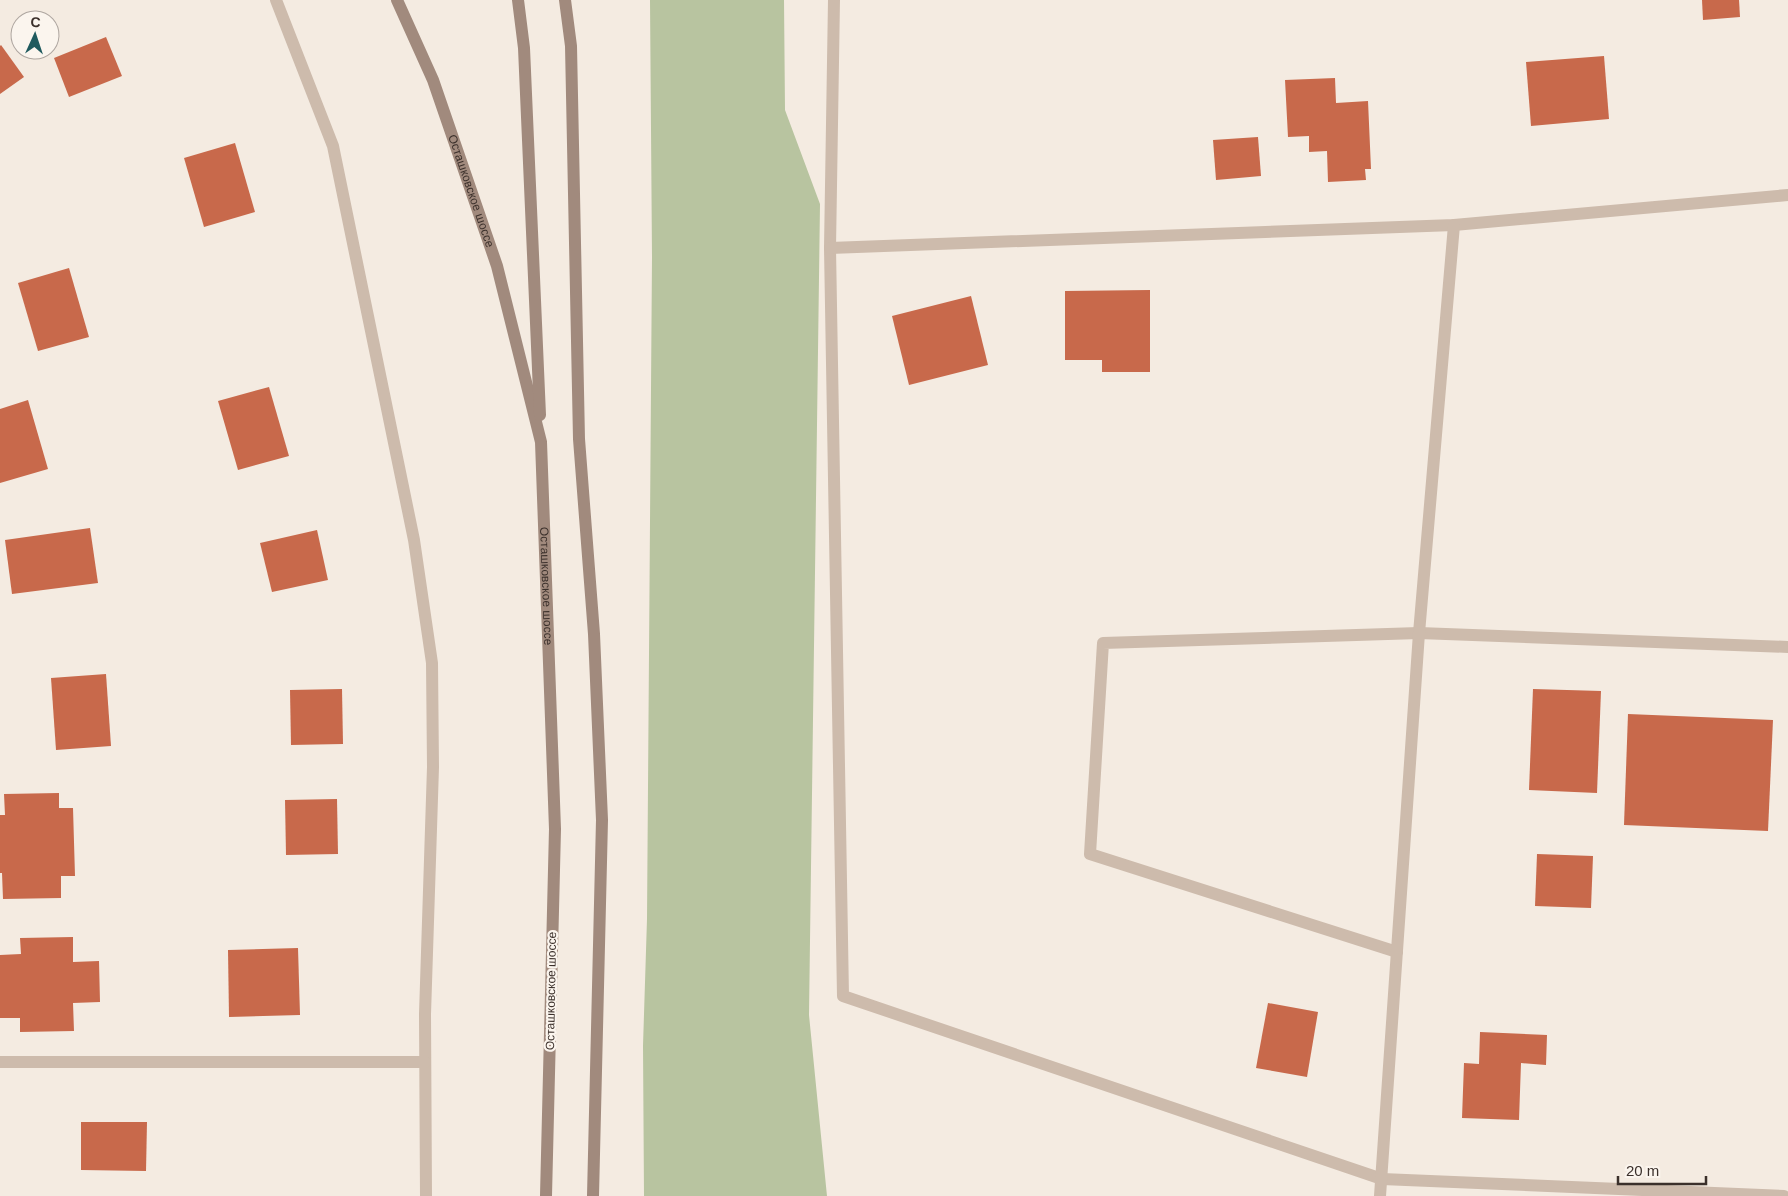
<svg xmlns="http://www.w3.org/2000/svg" width="1788" height="1196" viewBox="0 0 1788 1196" font-family="Arial,sans-serif">
	<style>
		.green { fill: #b8c4a0 }
		.building { fill: #c8694b }
		.lines { fill: none; stroke-linecap: round; stroke-linejoin: round }
		.lane { stroke: #cdbbac; stroke-width: 12 }
		.secondary { stroke: #a18a7d; stroke-width: 12 }
		.labels { text-anchor: middle; stroke-width: 4.5; stroke-linejoin: round; paint-order: stroke }
		.street-label { font-size: 12px; fill: #3b302b; stroke: #fbf5ee }
	</style>
	<rect width="100%" height="100%" fill="#f4ebe1"/>
	<path class="green" d="M650,0H784L785,110L820,204L809,1015L827,1196H644L643,1046L647,919L652,257Z"/>
	<g class="building">
		<path d="M1702,0H1739L1740,17L1703,20Z"/>
		<path d="M106,37L122,76L69,97L54,58Z"/>
		<path d="M1,45L24,77L0,94V46Z"/>
		<path d="M1604,56L1609,119L1531,126L1526,62Z"/>
		<path d="M1335,78L1336,103L1368,101L1371,169H1365L1366,180L1328,182L1327,151L1309,152V136L1288,137L1285,80Z"/>
		<path d="M1258,137L1261,176L1216,180L1213,140Z"/>
		<path d="M235,143L255,212L204,227L184,158Z"/>
		<path d="M69,268L89,337L38,351L18,283Z"/>
		<path d="M1150,290V372H1102V360H1065V291Z"/>
		<path d="M971,296L988,365L909,385L892,316Z"/>
		<path d="M269,387L289,456L238,470L218,401Z"/>
		<path d="M28,400L48,469L0,483V409Z"/>
		<path d="M90,528L98,583L12,594L5,540Z"/>
		<path d="M317,530L328,580L272,592L260,543Z"/>
		<path d="M106,674L111,746L56,750L51,678Z"/>
		<path d="M342,689L343,744L291,745L290,690Z"/>
		<path d="M1533,689L1601,691L1597,793L1529,790Z"/>
		<path d="M1628,714L1773,720L1768,831L1624,825Z"/>
		<path d="M59,793V808H73L75,876H61V898L3,899L2,873H0V815H5L4,794Z"/>
		<path d="M337,799L338,854L286,855L285,800Z"/>
		<path d="M1537,854L1593,856L1591,908L1535,906Z"/>
		<path d="M73,937V962L99,961L100,1002L73,1003L74,1031L20,1032V1018H0V955L21,954L20,938Z"/>
		<path d="M298,948L300,1015L229,1017L228,950Z"/>
		<path d="M1268,1003L1318,1012L1307,1077L1256,1068Z"/>
		<path d="M1480,1032L1547,1035L1546,1065L1521,1063L1519,1120L1462,1118L1464,1063L1479,1064Z"/>
		<path d="M81,1122H147L146,1171L81,1170Z"/>
	</g>
	<g class="lines">
		<g class="lane">
			<path d="M276,0L333,146L414,540L432,663L433,767L425,1014L426,1196"/>
			<path d="M834,0L830,248L843,996L1382,1179L1784,1196"/>
			<path d="M830,248L1454,225L1788,195"/>
			<path d="M1397,952L1090,854L1103,643L1419,633L1788,647"/>
			<path d="M0,1062H425"/>
			<path d="M1380,1196L1419,633L1454,225"/>
		</g>
		<g class="secondary">
			<path id="s1" d="M397,0L433,80L497,266L541,442L555,829L546,1196"/>
			<path d="M518,0L524,48L540,415"/>
			<path d="M565,0L571,46L579,439L594,634L602,820L593,1196"/>
		</g>
	</g>
	<g class="labels">
		<g class="street-label">
			<text dy="4" stroke="none"><textPath href="#s1" startOffset="205">Осташковское шоссе</textPath></text>
			<text dy="4" stroke="none"><textPath href="#s1" startOffset="610">Осташковское шоссе</textPath></text>
			<text transform="translate(551 991) rotate(-89)" y="4">Осташковское шоссе</text>
		</g>
	</g>
	<g transform="translate(35 35) rotate(3)"><circle r="24" fill="#fbf5ee" stroke="#aea6a0"/>
	<path d="M0-4L9 19L0 12L-9 19Z" fill="#1f5a5e"/>
	<text y="-8" font-size="14" font-weight="bold" text-anchor="middle" fill="#3b302b">С</text>
	</g>
	<path d="M1618 1176v8h88v-8" fill="none" stroke="#3b302b" stroke-width="2.5"/>
	<text x="1626" y="1176" font-size="15" fill="#3b302b" stroke="#fbf5ee" stroke-width="4" paint-order="stroke">20 m</text>
</svg>
